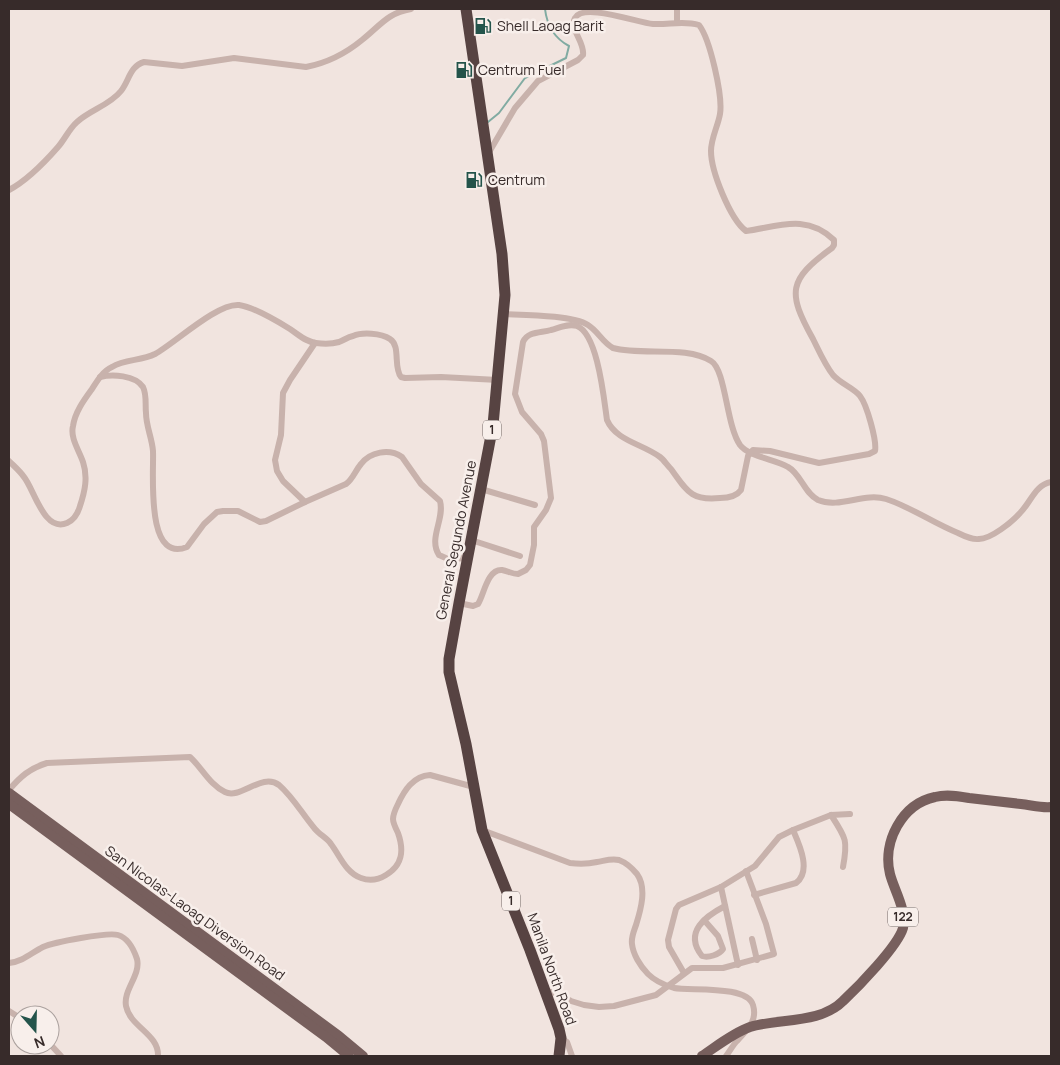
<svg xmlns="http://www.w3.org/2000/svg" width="1060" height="1065" viewBox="0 0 1060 1065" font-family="Manrope,sans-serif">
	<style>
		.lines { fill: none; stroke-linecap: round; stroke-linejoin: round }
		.stream { stroke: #81aba2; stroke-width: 2 }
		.street { stroke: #c8b2ac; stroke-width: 6 }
		.primary { stroke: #775f5d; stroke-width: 10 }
		.highway { stroke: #574342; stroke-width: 11 }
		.labels { text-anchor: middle; stroke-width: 5; stroke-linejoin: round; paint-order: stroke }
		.shield { fill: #f8efeb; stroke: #716664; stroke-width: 1 }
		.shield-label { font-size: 12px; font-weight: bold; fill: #372b2a }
		.poi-label { font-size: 14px; fill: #372b2a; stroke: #f8efeb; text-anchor: start }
		.street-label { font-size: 14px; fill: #372b2a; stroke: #f8efeb }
	</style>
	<rect width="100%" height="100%" fill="#f1e4df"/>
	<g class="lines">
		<path class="stream" d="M488,122L499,113L525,78L566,58L569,46C554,38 547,26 545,9"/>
		<g class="street">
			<path d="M677,21V9"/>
			<path d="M9,190C28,180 44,163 58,147C65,139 69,129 77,122C90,110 110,105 121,91C129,81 130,66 144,62L182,66L234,58L306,67C327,63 345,54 362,40C380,26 387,13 411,9"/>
			<path d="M503,314C524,315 572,315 588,325C598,331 602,342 613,348C642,356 686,345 711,361C726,370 726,425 740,445C749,457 775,459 788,467C801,474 804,493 818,500C840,509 864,492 886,499C911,507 933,523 958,533C964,536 972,540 979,539C991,539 1012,522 1020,513C1031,502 1035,485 1051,482"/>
			<path d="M100,377C112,374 135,375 143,387C147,395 145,405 146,413C146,426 152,438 153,451C154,472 145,564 187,547L204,524L217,512L223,511H238L260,522L266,521L305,502L346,484C353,479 355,471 361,464C370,452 389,448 402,457L421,484L440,501C445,519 428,538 439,555L448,559L468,558"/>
			<path d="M9,461C14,466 20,471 24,477C34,489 44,533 67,523C74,520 78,513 80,506C85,491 88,477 83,462C79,450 70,438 73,426C75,412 84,400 92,389C97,381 103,371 112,367C125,359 141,361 155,354C175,343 217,303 239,305C254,307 277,321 290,329C299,335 306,342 316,343C324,344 332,344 339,342C344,340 348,337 353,336C362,332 381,333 390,339C401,346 393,367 401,377L405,378L441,377L498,380"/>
			<path d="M481,489L535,505"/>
			<path d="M305,502L283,481L277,471L275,460L281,435L283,393L290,380L315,343"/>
			<path d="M471,540L520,556"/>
			<path d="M459,603L473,606L478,604C484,595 487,569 502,570C508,571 512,574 518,574L526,570L530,565L534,545V527L546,510L551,498L544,441L541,434L522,412L515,394L523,342C528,331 541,333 551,330C559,328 568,323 577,326C598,334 604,400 607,420C616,441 643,444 660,457C664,460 667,465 671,469C687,491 691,501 720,498C728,498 736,497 741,490L748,456L753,450L770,451L819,463L869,454L875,451C877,441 867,405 860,396C854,388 841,384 833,375C825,365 819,351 813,339C787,292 788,280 832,248L834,245V240C806,213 777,227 746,231C730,219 711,171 711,151C711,138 718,126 720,114C723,96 710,39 699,25C683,20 669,25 653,24C638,23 583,2 575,18C569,29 585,42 583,55L578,60L538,81L515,108L488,154"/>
			<path d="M9,790C20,777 30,768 47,763L190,757C202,768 210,785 225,792C240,800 262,772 279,785C293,797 303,815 315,829C320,835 327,838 331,844C340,856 346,873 361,878C369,881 378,880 386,875C403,865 404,850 398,833C396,829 393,823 393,819C393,814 396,808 398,804C404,791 413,776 430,775L474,787"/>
			<path d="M831,815C846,838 848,840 843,867"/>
			<path d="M482,830L570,863C579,864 588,864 597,862C604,861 611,858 619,860C627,863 632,868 637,874C647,888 641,909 636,925C634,931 631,937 632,944C633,954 640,966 648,974C655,981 664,985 674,988C692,991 747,985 753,1005C758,1022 746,1030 737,1041C733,1045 730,1051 726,1056"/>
			<path d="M721,887L738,965"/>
			<path d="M754,895L796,883C812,871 799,844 793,830"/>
			<path d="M704,920L718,936L723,949C719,955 708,958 702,956C683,932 706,916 725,906"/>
			<path d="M752,939L757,960"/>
			<path d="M9,963C24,961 31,953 43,947C54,942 108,932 118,935C128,938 134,950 137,959C141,975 123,990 126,1006C130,1027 159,1034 158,1056"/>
			<path d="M684,973L669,947L668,940L676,909L679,905L721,887L755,866L779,837L793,830L831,815L850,814"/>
			<path d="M546,991L555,993L571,1001L584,1005L599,1007L614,1006L656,995L692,968H723L774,954L766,924L746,871"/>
			<path d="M9,1011L20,1018"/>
			<path d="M561,1038L567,1042L572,1056"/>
			<path d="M50,1044L61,1056"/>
		</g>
		<g class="primary">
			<path d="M9,793L339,1036L363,1056"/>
			<path d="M9,804L326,1037L349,1056"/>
			<path d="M702,1056C717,1046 733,1033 750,1027C780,1018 820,1024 843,1001C858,987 898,946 903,928C907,910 894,890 890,874C882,842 902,804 935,797C946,794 958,796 969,798C986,800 1004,802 1021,804C1031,805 1041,808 1051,807"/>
		</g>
		<path class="highway" d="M466,9L502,254L505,295L493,425L459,603L449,659V672L466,744L482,830L530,950L559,1029L561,1038L559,1056"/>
	</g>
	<defs>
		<g id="fuel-bare" transform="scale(1.35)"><path d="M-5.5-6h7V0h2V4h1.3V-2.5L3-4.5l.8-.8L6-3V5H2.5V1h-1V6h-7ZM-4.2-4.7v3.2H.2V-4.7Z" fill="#24544b" stroke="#f8efeb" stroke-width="2.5" paint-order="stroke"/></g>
	</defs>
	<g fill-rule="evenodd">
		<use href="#fuel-bare" x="483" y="26"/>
		<use href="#fuel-bare" x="464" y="70"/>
		<use href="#fuel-bare" x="474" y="180"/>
	</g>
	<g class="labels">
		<g class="shield">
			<rect x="483" y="420.5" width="18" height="19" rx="4"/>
			<rect x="502" y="891.5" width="18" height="19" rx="4"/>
			<rect x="888" y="907.5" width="30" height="19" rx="4"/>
		</g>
		<g class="shield-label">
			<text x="492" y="434">1</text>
			<text x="511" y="905">1</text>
			<text x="903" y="921">122</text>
		</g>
		<g class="poi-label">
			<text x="497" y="31">Shell Laoag Barit</text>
			<text x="478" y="75">Centrum Fuel</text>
			<text x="488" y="185">Centrum</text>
		</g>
		<g class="street-label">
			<text transform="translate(456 540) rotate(-79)" y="5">General Segundo Avenue</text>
			<text transform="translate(195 913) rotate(36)" y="5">San Nicolas-Laoag Diversion Road</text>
			<text transform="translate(552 969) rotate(70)" y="5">Manila North Road</text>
		</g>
	</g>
	<rect width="1060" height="1065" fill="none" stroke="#372b2a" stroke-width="20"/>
	<g transform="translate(35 1030) rotate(160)"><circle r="24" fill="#f8efeb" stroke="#aba19e"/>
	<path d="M0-4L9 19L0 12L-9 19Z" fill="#24544b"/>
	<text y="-8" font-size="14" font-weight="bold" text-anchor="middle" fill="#372b2a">N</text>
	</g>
</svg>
